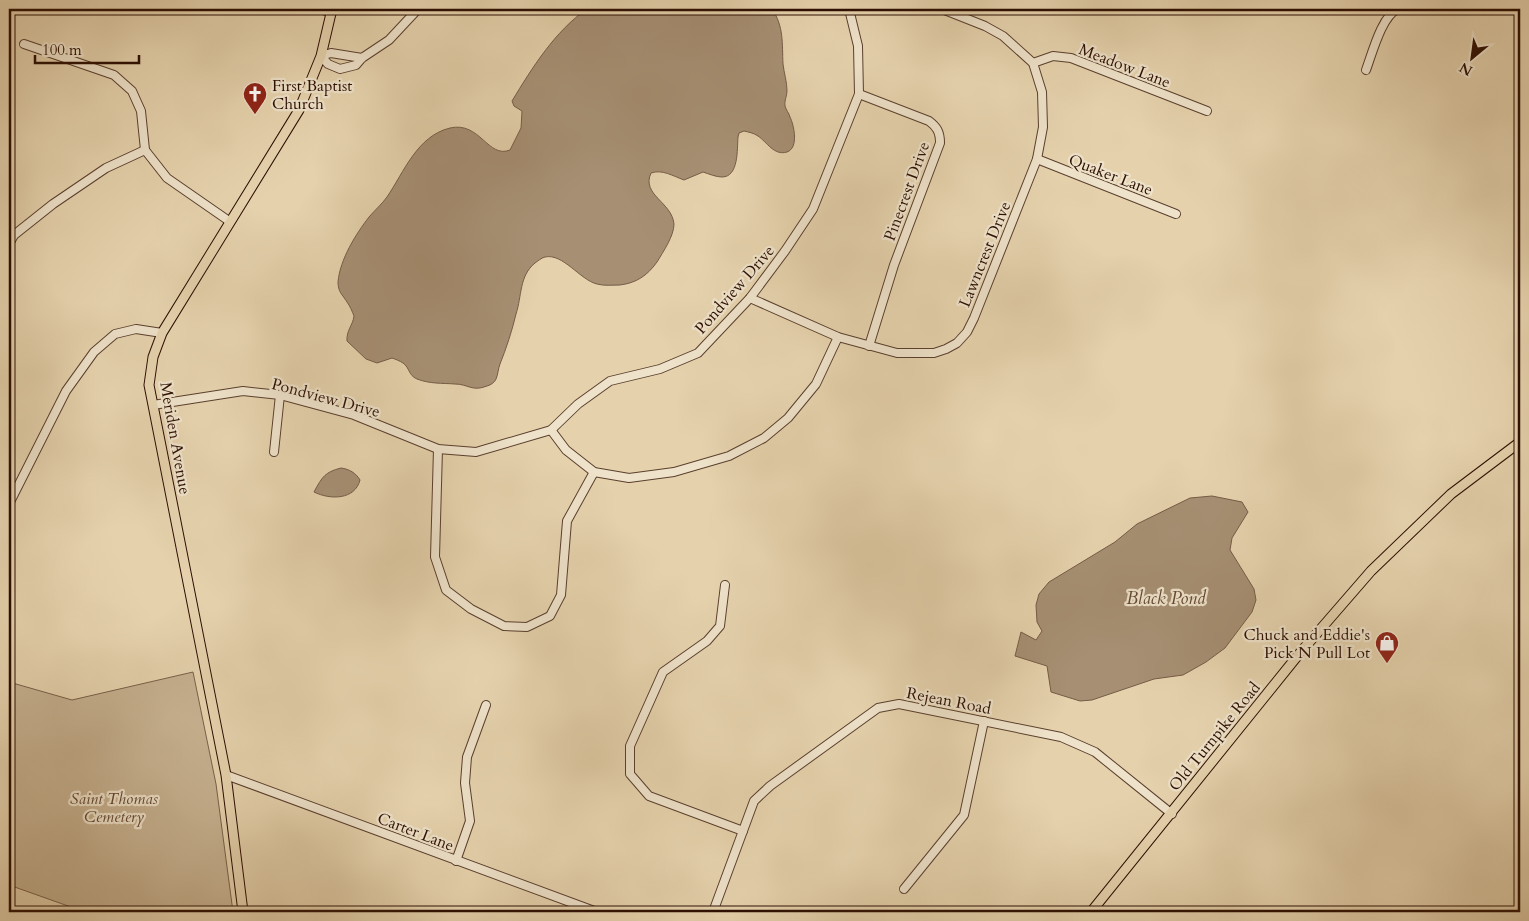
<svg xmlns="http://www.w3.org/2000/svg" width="1529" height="921" viewBox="0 0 1529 921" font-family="Cardo,serif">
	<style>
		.green { fill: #c6b190; stroke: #796049 }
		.water { fill: #a68f73; stroke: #755b46 }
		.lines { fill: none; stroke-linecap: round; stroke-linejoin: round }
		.minor-casing { stroke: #5a3f2d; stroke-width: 10 }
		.major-casing { stroke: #2c0e02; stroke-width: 11 }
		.minor { stroke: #eee2ca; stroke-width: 8 }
		.major { stroke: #e5d2ad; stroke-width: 9 }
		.labels { text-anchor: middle; stroke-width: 4.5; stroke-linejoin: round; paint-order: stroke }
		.street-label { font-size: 16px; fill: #2c0e02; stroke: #eee2ca }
		.poi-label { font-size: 16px; fill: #2c0e02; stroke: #eee2ca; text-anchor: start }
		.park-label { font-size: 16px; font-style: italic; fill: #624734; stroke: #eee2ca }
		.water-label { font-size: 18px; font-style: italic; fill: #634835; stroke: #eee2ca }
	</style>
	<rect width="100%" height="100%" fill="#e5d2ad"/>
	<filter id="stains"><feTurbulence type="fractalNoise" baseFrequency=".004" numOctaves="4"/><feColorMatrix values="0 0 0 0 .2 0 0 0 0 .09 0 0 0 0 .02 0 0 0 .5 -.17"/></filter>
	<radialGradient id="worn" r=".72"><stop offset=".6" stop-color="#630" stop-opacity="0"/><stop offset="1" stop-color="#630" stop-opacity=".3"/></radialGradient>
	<path class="green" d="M193,672L216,784L233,912H85L9,885V682L72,700Z"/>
	<g class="water">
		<path d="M587,9H772C784,26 782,44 783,64C784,73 787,82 787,91C787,96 784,101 785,106C786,110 789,113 790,117C794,125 799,148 787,152C774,156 767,142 758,136C754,133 748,132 744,131L739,133L738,137C737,149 739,177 722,177C716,177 709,174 703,172L684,180C673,176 662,169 651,173C641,195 672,202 674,224C674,236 663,252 657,262C647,276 636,283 620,285C612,285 604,286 597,284C580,280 563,253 545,257C541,258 538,261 535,263C519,276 522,296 516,314C512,331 506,349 500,364C498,369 498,375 496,379C495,382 491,385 487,386C472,392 468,384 455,384C442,383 430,384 417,379C408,375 410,368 403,363C400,361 395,359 392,358L377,363L366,359L347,341C346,331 353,325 354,316C352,311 350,306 347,302C342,294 338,292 338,282C340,259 356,234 369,217C375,210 382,204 387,197C404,172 417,136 450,128C480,121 488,159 510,150L521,128L522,111L514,106L512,101C532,68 555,31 587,9Z"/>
		<path d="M341,468C349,469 356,473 360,480C355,500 330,500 314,492C322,477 325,472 341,468Z"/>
		<path d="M1212,496L1242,502L1248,512L1232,538L1230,550L1254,589L1256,600L1252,612L1225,648L1206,662L1183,675L1154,679L1092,700L1080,701L1051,692L1047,666L1015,656L1021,632L1036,640L1042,631L1037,622L1036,605L1039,594L1049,582L1115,542L1137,524L1190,498Z"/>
	</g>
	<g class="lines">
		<g class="minor-casing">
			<g id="minor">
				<path d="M320,9L332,13"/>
				<path d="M24,44L114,75L132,91L141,111L145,150L167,178L229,221"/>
				<path d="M362,58L331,53L321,56L328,64L340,69L356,65L362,58L389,40L418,9"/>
				<path d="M1033,63L1053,56L1071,58L1207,111"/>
				<path d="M1366,70C1372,54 1382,15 1398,9"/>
				<path d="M859,94L929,121C937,127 940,132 940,143L894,265L869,346"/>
				<path d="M1037,159L1176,214"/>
				<path d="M9,244L14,235L53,204L106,168L145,150"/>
				<path d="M750,298L838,337L897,353H934L946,349L957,343L967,332L974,318L1037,159L1043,127L1042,92L1033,63L1003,36L985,26L942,9"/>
				<path d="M153,405L243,391L280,395L354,415L438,449L476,452L551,430L578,404L610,381L660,369L698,353L750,298L785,251L813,209L859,94L858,46L849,9"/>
				<path d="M551,430L566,450L594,472L629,478L674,472L729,456L764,438L788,418L816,384L838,337"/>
				<path d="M438,449L435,557L446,590L471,609L504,626L527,627L550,616L561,595L567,521L594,472"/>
				<path d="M274,452L280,395"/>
				<path d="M9,504L66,391L94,352L115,334L136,329L162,333"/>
				<path d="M725,585L720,626L707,641L663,672L630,746V774L649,796L743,831"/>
				<path d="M226,775L597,912"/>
				<path d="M456,861L470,821L465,783L467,757L486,705"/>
				<path d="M904,889L964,815L984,721"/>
				<path d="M713,912L754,801L770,786L878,708L899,704L1061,737L1095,752L1172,814"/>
			</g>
		</g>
		<g class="major-casing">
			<g id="major">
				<path d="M243,912L226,775L149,385L153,357L162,333L299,110L321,56L332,9"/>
				<path d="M1091,912L1299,654L1371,571L1451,494L1520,442"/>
			</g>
		</g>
		<use href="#minor" class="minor"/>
		<use href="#major" class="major"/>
	</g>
	<defs>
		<g id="church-pin" transform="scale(1.25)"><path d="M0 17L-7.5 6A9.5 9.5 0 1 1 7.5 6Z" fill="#8f2418" stroke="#eee2ca"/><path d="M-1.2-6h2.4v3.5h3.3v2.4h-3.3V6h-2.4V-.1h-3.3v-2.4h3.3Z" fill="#fff"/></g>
		<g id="shop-pin" transform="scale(1.25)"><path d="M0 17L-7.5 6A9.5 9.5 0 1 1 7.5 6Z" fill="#8f2418" stroke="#eee2ca"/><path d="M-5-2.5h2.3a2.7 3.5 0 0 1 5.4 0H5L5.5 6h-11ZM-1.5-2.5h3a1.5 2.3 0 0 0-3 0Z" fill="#fff"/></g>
	</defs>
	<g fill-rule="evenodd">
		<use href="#church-pin" x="255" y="94"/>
		<use href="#shop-pin" x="1387" y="643"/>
	</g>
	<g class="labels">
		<g class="street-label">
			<text transform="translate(1125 65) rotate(21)" y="6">Meadow Lane</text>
			<text transform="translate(1111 174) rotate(21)" y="6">Quaker Lane</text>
			<text transform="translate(906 191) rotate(-70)" y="6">Pinecrest Drive</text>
			<text transform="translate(984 254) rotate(-68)" y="6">Lawncrest Drive</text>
			<text transform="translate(734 289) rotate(-49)" y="6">Pondview Drive</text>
			<text transform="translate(326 397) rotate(15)" y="6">Pondview Drive</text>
			<text transform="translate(176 438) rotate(80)" y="6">Meriden Avenue</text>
			<text transform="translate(949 700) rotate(11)" y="6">Rejean Road</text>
			<text transform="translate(1214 736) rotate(-51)" y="6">Old Turnpike Road</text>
			<text transform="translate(416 831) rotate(21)" y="6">Carter Lane</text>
		</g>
		<g class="poi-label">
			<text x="272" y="91">First Baptist<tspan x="272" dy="18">Church</tspan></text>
			<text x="1370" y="640" text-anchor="end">Chuck and Eddie's<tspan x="1370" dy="18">Pick N Pull Lot</tspan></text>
		</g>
		<g class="park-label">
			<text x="114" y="804">Saint Thomas<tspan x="114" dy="18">Cemetery</tspan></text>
		</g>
		<g class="water-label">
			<text x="1166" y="604">Black Pond</text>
		</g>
	</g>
	<rect width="1529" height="921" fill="none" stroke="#e5d2ad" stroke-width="30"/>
	<rect x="10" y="10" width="1509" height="901" fill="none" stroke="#2c0e02" stroke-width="2.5"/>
	<rect x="15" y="15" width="1499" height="891" fill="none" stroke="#2c0e02"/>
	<g transform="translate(1472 58) rotate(209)" stroke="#eee2ca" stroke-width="4" paint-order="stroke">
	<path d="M0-4L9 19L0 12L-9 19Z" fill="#2c0e02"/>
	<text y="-8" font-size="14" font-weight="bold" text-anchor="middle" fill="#2c0e02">N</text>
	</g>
	<path d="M35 55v8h104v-8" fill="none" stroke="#2c0e02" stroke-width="2.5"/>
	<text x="42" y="55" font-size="15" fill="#2c0e02" stroke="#eee2ca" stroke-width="4" paint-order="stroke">100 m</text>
	<rect width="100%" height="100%" filter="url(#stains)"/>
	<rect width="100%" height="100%" fill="url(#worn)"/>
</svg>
